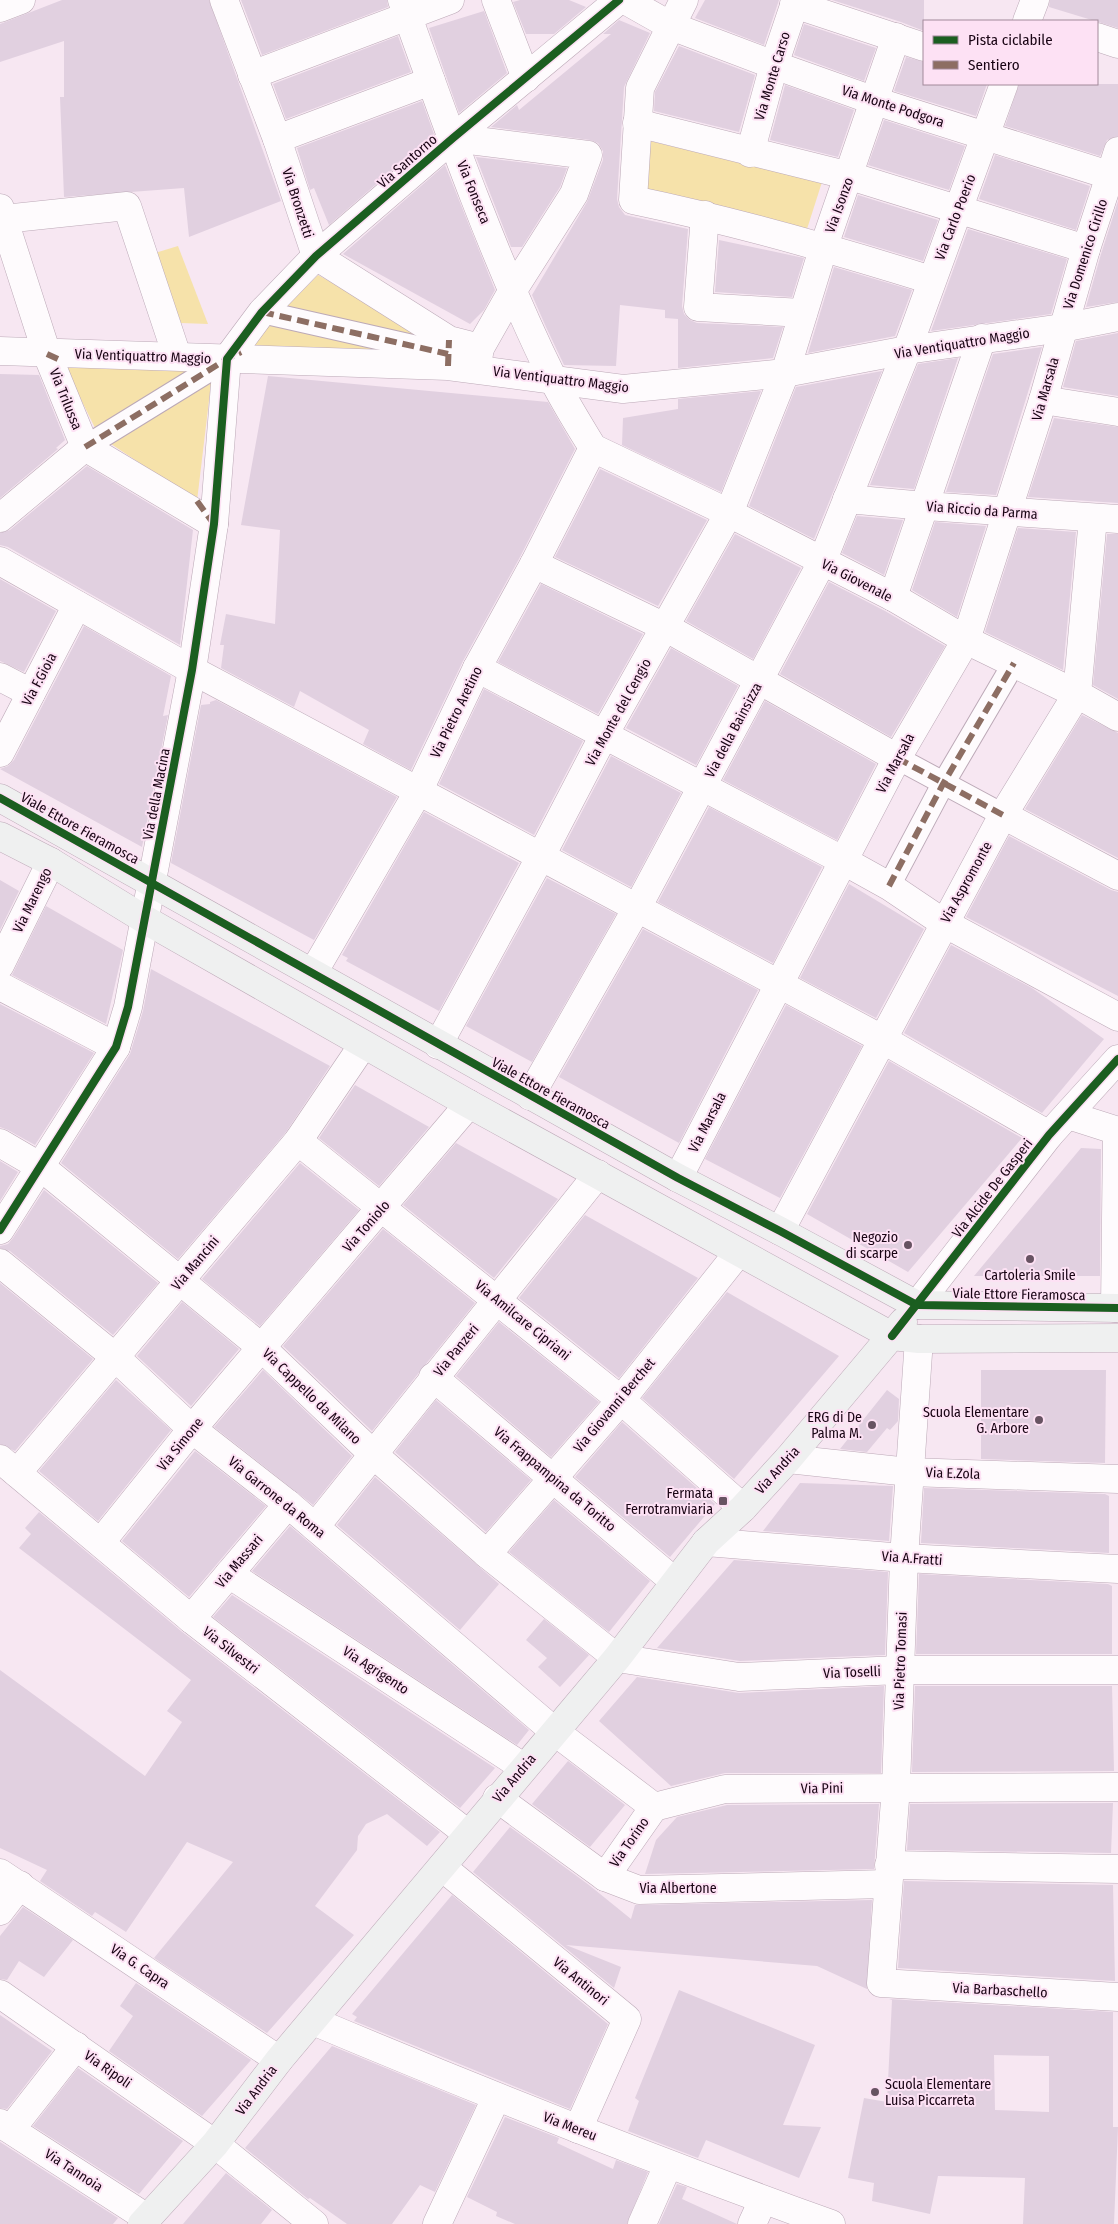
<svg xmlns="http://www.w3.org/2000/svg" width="1118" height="2224" viewBox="0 0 1118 2224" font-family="'Fira Sans Condensed',sans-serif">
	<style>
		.green { fill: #f6e2aa }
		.building { fill: #e1d0e0; fill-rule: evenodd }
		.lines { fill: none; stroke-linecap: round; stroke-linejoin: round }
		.pedestrian-casing { stroke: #bca9b7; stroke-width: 24 }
		.minor-casing { stroke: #bca9b7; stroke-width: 29 }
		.secondary-casing { stroke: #bca9b7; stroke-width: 29 }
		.pedestrian { stroke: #fefbfd; stroke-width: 22 }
		.minor { stroke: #fefbfd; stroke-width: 28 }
		.secondary { stroke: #eff0f0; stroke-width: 28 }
		.quiet { stroke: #8d6e63; stroke-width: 6; stroke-dasharray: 12 6; stroke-linecap: butt }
		.cycleway-casing { stroke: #fde1f4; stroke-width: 11 }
		.cycleway { stroke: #1b5e20; stroke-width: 8 }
		.poi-dot { fill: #675362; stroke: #fde1f4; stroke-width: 2 }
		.labels { text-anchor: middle; stroke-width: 4; stroke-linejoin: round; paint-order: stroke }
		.street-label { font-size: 14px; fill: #190414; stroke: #fde1f4 }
		.poi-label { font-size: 14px; fill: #190414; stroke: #fde1f4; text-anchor: end }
	</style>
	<rect width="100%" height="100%" fill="#f7e7f2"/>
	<g class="green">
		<path d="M646,140L822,182L807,229L642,189Z"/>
		<path d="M178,246L208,324L181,323L155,253Z"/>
		<path d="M318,275L449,347L448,360L241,352Z"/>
		<path d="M62,361L213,367L197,501L99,436Z"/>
	</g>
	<g class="building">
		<path d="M62,0H209L281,201L189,237L184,188L64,197L60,97H64V41L0,62V24Z"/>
		<path d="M241,0H387L388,7L262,55Z"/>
		<path d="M520,0H569L586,7L554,34H526L513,2Z"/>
		<path d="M705,0H779L764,45L695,18Z"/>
		<path d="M832,0H924V31L901,22Z"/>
		<path d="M1050,0H1118V28L1049,7Z"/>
		<path d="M484,11L507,73L459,113L429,28Z"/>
		<path d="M619,20L650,33L624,87L617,199L619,207L625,215L688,229L682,306L684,314L690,320L697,323L783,327L773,358L678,368V319L665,318V310L620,305L616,366L564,365L546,327L532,295L587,202L603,160V151L598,143L590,140L491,127L517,105L519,110L611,34H603Z"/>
		<path d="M804,24L876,48L864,81L794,55Z"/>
		<path d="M398,36L411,72L286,119L273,84Z"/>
		<path d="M679,46L755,75L739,132L654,111L655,92Z"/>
		<path d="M906,57L924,62V84H987L976,116L894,91Z"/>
		<path d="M1019,84H1118V136L1107,140L1100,156L1005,126Z"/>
		<path d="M785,85L854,110L838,157L770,140Z"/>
		<path d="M422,101L434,134L329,225L314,188L310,190L297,148Z"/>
		<path d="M884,120L965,146L949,190L868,165Z"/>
		<path d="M995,155L1090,186L1076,230L979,199Z"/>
		<path d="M476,157L567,168L560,187L522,247H511Z"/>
		<path d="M445,165L495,290L484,310L470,324L343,254Z"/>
		<path d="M858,195L938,220L923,261L844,237Z"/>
		<path d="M1118,201V302L1086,307L1101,254Z"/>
		<path d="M968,229L1067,259L1051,314L931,331Z"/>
		<path d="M719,240L804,258L792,297L715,292Z"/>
		<path d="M834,267L912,290L895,336L808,353Z"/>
		<path d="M1118,333V396L1063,387L1076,341Z"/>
		<path d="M1042,347L996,495L946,492L993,354Z"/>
		<path d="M958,358L914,489L870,485L918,364Z"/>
		<path d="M882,371L814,539L749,506L796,387Z"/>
		<path d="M0,374L39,375L65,440L56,448L58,449L0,498Z"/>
		<path d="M268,376L548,402L575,449L520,557L463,661L411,770L363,744L369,730L300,691L294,707L221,668L224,645H220L226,614L275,624L280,530L241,525Z"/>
		<path d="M761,391L721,492L622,445L623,418L678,409V399Z"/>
		<path d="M1054,418L1118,427V503L1028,497Z"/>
		<path d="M87,466L193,530L180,645L8,547L0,545V533L10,530Z"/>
		<path d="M600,469L707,520L658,606L555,557Z"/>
		<path d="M857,516L903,520L884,575L842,553Z"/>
		<path d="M935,522L986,526L957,617L912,590Z"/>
		<path d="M1018,528L1076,532L1063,670L985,632Z"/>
		<path d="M735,534L801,568L753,659L686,621Z"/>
		<path d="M1107,534H1118V699L1093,685Z"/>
		<path d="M0,579L56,611L24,672L0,661Z"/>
		<path d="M829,582L885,611L945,646L891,737L780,674Z"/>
		<path d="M541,584L643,634L598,714L498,662Z"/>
		<path d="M84,626L171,676L163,716L168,715L142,847L0,769L8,766L14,760Z"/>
		<path d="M671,648L738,686L696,765L626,728Z"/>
		<path d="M484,689L583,741L534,835L439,784Z"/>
		<path d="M216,700L397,797L314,940L171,863L201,705L210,704V702Z"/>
		<path d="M765,701L876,764L837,840L723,780Z"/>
		<path d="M1082,715L1118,733V858L1025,809Z"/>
		<path d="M611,756L681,793L631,887L562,850Z"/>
		<path d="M709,807L822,867L773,963L658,902Z"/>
		<path d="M424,812L519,863L439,1011L346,961L348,958L342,955Z"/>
		<path d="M1009,836L1111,890L1118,892V996L966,917Z"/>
		<path d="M547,878L616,914L532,1062L466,1026Z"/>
		<path d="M0,880L19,891L0,930Z"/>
		<path d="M849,884L924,929L876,1018L800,978Z"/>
		<path d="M46,906L123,950L106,1024L12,975Z"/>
		<path d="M643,929L758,990L679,1143L559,1077Z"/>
		<path d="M951,945L1032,988L1104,1039L1042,1113L904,1033Z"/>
		<path d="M151,969L330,1066L286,1132L178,1259L61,1163L130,1054L143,1011Z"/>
		<path d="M0,1004L94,1053L35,1145L8,1130L0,1127Z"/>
		<path d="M786,1005L862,1046L780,1198L705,1159Z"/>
		<path d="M889,1061L1022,1138L908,1272L807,1214Z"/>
		<path d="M355,1085L429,1127L379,1186L319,1138Z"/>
		<path d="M456,1143L558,1199L494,1278L403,1205Z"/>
		<path d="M1081,1148L1101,1149L1100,1276H974Z"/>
		<path d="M0,1161L18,1172L0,1201Z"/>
		<path d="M300,1163L359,1210L260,1326L202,1279Z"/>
		<path d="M44,1190L158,1283L113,1335L10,1251L0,1248V1246L8,1244L13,1238Z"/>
		<path d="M585,1215L698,1278L619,1378L519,1298Z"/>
		<path d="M383,1229L475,1303L372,1431L283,1346Z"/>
		<path d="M0,1283L93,1359L15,1451L0,1444Z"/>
		<path d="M727,1292L839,1356L734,1479L642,1398Z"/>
		<path d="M182,1302L239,1349L191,1406L137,1356Z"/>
		<path d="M499,1322L599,1402L551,1457L456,1376Z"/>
		<path d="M263,1370L352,1456L313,1505L214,1427Z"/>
		<path d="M981,1370H1106L1105,1463L981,1459Z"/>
		<path d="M116,1380L171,1430L98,1521L39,1471Z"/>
		<path d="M887,1390L899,1399L898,1421L890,1430L887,1428L867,1452L840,1449Z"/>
		<path d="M436,1400L531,1480L486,1532L395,1452Z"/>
		<path d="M622,1422L715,1504L670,1557L575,1477Z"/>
		<path d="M195,1451L266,1506L189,1597L122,1541Z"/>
		<path d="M375,1477L499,1584L460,1630L337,1525Z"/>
		<path d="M800,1483L893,1486L889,1541L763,1531Z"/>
		<path d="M924,1488L1105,1494L1109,1496V1553L921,1543Z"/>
		<path d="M554,1500L650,1581L609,1632L509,1552Z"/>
		<path d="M39,1512L181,1631L440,1832L427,1846L387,1814L366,1824L358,1836L357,1850L315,1906L354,1935L267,2033L154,1958L233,1862L187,1842L126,1932L95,1912L92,1916L40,1881L47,1870L0,1848V1670L145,1776L182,1722L167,1711L191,1680L19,1548L31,1534L25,1528Z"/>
		<path d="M290,1526L529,1730L517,1745L252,1571Z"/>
		<path d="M734,1560L888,1572L885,1655L740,1661L657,1648Z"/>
		<path d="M919,1574L1108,1584L1112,1586V1654H916Z"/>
		<path d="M232,1595L495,1768L460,1808L213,1617Z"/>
		<path d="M544,1619L589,1655L560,1687L538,1667L547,1658L526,1640Z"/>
		<path d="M637,1677L739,1693L884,1686L881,1773H725L671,1786L599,1721Z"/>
		<path d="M915,1686H1112L1114,1771L912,1772Z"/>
		<path d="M568,1761L625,1805L590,1847L532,1804Z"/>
		<path d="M1113,1803L1111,1853L907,1850L910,1804Z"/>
		<path d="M879,1804L874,1869L645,1874L656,1840L677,1817L727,1805Z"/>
		<path d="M510,1827L589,1885L631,1919L635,1905L872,1900L867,1989L817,1966L566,1945L621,1967L614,1988L473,1872Z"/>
		<path d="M904,1881L1113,1885L1115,1981L898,1968Z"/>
		<path d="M452,1895L608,2024L570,2109L354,2021L357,2017L352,2014Z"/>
		<path d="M23,1907L73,1940L44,1977L19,1961L7,1980L0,1979V1936Z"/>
		<path d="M136,1983L251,2060L202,2116L109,2051L133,2016L120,2006Z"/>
		<path d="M679,1990L815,2045L783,2125L821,2127L799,2178L706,2140L698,2158L628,2131L639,2101L635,2098Z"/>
		<path d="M889,1999L1113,2012V2127H1118L1114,2224H1023L1025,2178L938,2176L930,2214L872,2201L874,2183L848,2178L864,2098L887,2102L892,2000ZM994,2055L1049,2056V2112L995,2110Z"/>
		<path d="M0,2015L52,2051L7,2109L0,2108Z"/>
		<path d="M332,2046L476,2105L435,2192L420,2185L392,2224H347L310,2198L308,2199L245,2148Z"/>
		<path d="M78,2068L183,2141L139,2194L33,2126Z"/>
		<path d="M505,2117L559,2138L557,2143L613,2169L616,2160L648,2172L627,2224H515L496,2216L497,2212L467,2197Z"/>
		<path d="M0,2142L118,2218L113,2224H0Z"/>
		<path d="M226,2173L272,2210L261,2224H183Z"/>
		<path d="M677,2184L687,2187L682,2199L737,2224H659Z"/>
	</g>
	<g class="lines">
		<g class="pedestrian-casing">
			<g id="pedestrian">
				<path d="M262,312L448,354"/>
				<path d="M85,447L231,357"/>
				<path d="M897,758L1003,815"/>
				<path d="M889,886L943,784L1014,663"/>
			</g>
		</g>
		<g class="minor-casing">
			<g id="minor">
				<path d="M224,0L277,139L316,256L449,340L480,348"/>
				<path d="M402,0C447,126 494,259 553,379C565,403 579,425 593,448"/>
				<path d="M496,0L526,78"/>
				<path d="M625,0L671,26L774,65L875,101L1118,178"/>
				<path d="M684,0L640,88L633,200C734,221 832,249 931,280"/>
				<path d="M794,4L924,47"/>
				<path d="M0,8L21,0"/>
				<path d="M1027,21L1035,0"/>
				<path d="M1097,37L1118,44"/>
				<path d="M252,75L450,0"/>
				<path d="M637,123L850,176L1086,249"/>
				<path d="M453,138L588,155L574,194L513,290L480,348L477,365"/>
				<path d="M277,139L431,81"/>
				<path d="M750,153L774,65L796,0"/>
				<path d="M0,208L47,354L85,447L214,524"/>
				<path d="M705,215L698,307L803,313"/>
				<path d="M4,219L127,206L177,356"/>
				<path d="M0,351L448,366L623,389L785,373L907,350L1062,328L1118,317"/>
				<path d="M1043,400L1118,412"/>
				<path d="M593,448L729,513L893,597L966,640L1077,694L1118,717"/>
				<path d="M847,499L925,506L1118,519"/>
				<path d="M0,518L85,447"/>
				<path d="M0,561L192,670L882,1039L1049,1135"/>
				<path d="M534,564L665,627L897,758"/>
				<path d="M893,597L982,338"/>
				<path d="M477,668L844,861L889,886L944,923L1118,1017"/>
				<path d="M0,677L31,693"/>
				<path d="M0,753L77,605"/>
				<path d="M1003,815L1118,876"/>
				<path d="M0,965L51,862"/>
				<path d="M313,973L418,792L477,668L534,564L593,448"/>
				<path d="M0,986L116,1047"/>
				<path d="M438,1045L541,856L604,735L729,513L785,373L824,246L896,37"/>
				<path d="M530,1096L637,908L822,562L907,350L1004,84"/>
				<path d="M1068,1115L1118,1131"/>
				<path d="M298,1141L621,1400L743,1508"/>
				<path d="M0,1143L41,1167L261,1347L374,1455L487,1554L617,1658L739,1677L900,1670H1118"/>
				<path d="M678,1178L897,758L966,640L1043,400L1086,249L1118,151"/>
				<path d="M0,1230L116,1047L128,1007L192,670L214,524L227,359L262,312L316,256L453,138L619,0"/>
				<path d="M780,1231L1003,815L1077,694L1093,518"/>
				<path d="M0,1263L115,1357L192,1429L288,1504L554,1731L654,1807L725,1789L1118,1787"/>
				<path d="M917,1305L1049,1135L1118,1059"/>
				<path d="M1115,1308L1117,1131"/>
				<path d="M919,1339L904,1558L896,1787L881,1983L1118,1997"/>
				<path d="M433,1377L675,1582"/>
				<path d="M0,1459L191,1619L468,1834"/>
				<path d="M788,1459L909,1472L1118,1479"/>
				<path d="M17,1473L298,1141L363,1045"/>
				<path d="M315,1527L598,1174"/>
				<path d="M101,1542L192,1429L469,1104"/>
				<path d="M706,1542L904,1558L1118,1569"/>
				<path d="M487,1554L621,1400L738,1253"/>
				<path d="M229,1574L523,1767"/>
				<path d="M191,1619L288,1504"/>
				<path d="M497,1798L605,1877L639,1890L887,1884"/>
				<path d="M889,1865L1118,1869"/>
				<path d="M442,1867L627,2019L578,2129"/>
				<path d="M0,1873L279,2060"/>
				<path d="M605,1877L654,1807"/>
				<path d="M0,1911L20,1885"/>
				<path d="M0,1994L215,2144L314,2224"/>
				<path d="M313,2021C484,2093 656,2161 831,2224"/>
				<path d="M0,2123L147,2218"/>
				<path d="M11,2129L76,2046"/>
				<path d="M437,2224L496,2098"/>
				<path d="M642,2224L668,2165"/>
				<path d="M752,2224L763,2200"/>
			</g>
		</g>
		<g class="secondary-casing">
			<g id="secondary">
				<path d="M0,798L678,1178L780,1231L917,1305L1118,1308"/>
				<path d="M0,836L51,862L144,919L469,1104L892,1336L919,1339L1118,1338"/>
				<path d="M142,2224L215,2144L279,2060L617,1658L706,1542L743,1508L788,1459L903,1322"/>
			</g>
		</g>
		<use href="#pedestrian" class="pedestrian"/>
		<use href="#minor" class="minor"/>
		<use href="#secondary" class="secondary"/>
		<g class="quiet">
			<path d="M262,312L448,354"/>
			<path d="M47,354L62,361"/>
			<path d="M448,366L449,340"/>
			<path d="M85,447L227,359L241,352"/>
			<path d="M197,501L213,523"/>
			<path d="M897,758L1003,815"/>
			<path d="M889,886L943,784L1014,663"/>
		</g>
		<g class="cycleway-casing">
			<g id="cycleway">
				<path d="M0,798L678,1178L780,1231L917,1305L1118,1308"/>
				<path d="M0,1230L116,1047L128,1007L192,670L214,524L227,359L262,312L316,256L453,138L619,0"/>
				<path d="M892,1336L1049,1135L1118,1059"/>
			</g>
		</g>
		<use href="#cycleway" class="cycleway"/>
	</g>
	<g class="poi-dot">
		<circle cx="908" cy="1245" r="5"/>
		<circle cx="1030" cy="1259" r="5"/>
		<circle cx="1039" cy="1420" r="5"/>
		<circle cx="872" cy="1425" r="5"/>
		<rect x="718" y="1496" width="10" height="10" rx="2.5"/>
		<circle cx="875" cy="2092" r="5"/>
	</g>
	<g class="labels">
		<g class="street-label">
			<text transform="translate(772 76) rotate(-73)" y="5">Via Monte Carso</text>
			<text transform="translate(893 106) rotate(18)" y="5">Via Monte Podgora</text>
			<text transform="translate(407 161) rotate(-41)" y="5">Via Santorno</text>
			<text transform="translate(474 192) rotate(68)" y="5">Via Fonseca</text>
			<text transform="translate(298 203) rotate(72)" y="5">Via Bronzetti</text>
			<text transform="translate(839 205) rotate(-70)" y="5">Via Isonzo</text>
			<text transform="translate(955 217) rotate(-69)" y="5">Via Carlo Poerio</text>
			<text transform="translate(1085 254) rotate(-72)" y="5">Via Domenico Cirillo</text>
			<text transform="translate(962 343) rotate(-9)" y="5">Via Ventiquattro Maggio</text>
			<text transform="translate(143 356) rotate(2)" y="5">Via Ventiquattro Maggio</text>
			<text transform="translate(561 379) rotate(7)" y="5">Via Ventiquattro Maggio</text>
			<text transform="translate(1045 389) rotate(-74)" y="5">Via Marsala</text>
			<text transform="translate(66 399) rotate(68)" y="5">Via Trilussa</text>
			<text transform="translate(982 510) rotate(4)" y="5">Via Riccio da Parma</text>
			<text transform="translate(857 580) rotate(27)" y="5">Via Giovenale</text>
			<text transform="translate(39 679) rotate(-62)" y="5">Via F.Gioia</text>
			<text transform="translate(456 712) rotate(-64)" y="5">Via Pietro Aretino</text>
			<text transform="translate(618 712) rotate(-61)" y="5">Via Monte del Cengio</text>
			<text transform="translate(733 730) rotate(-62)" y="5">Via della Bainsizza</text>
			<text transform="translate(895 763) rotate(-62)" y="5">Via Marsala</text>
			<text transform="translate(156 794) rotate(-79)" y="5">Via della Macina</text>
			<text transform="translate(80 828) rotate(29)" y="5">Viale Ettore Fieramosca</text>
			<text transform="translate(966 882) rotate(-61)" y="5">Via Aspromonte</text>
			<text transform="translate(32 900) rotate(-64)" y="5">Via Marengo</text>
			<text transform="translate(551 1093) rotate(29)" y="5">Viale Ettore Fieramosca</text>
			<text transform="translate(707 1122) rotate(-63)" y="5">Via Marsala</text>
			<text transform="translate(992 1188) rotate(-52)" y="5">Via Alcide De Gasperi</text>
			<text transform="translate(366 1226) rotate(-49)" y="5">Via Toniolo</text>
			<text transform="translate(195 1263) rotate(-50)" y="5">Via Mancini</text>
			<text transform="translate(1019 1294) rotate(1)" y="5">Viale Ettore Fieramosca</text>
			<text transform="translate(523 1320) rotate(39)" y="5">Via Amilcare Cipriani</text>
			<text transform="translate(456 1350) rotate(-51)" y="5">Via Panzeri</text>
			<text transform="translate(312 1396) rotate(44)" y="5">Via Cappello da Milano</text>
			<text transform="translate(614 1405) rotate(-50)" y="5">Via Giovanni Berchet</text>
			<text transform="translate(180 1444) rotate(-51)" y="5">Via Simone</text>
			<text transform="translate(777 1470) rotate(-48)" y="5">Via Andria</text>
			<text transform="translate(953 1473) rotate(2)" y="5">Via E.Zola</text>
			<text transform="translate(555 1479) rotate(40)" y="5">Via Frappampina da Toritto</text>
			<text transform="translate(277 1497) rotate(39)" y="5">Via Garrone da Roma</text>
			<text transform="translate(912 1558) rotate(4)" y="5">Via A.Fratti</text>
			<text transform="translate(239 1561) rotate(-50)" y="5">Via Massari</text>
			<text transform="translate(231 1650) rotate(38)" y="5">Via Silvestri</text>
			<text transform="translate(900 1661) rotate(-88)" y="5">Via Pietro Tomasi</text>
			<text transform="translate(376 1670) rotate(33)" y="5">Via Agrigento</text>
			<text transform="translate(852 1672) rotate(-2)" y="5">Via Toselli</text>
			<text transform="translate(514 1778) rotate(-50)" y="5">Via Andria</text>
			<text transform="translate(822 1788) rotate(-1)" y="5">Via Pini</text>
			<text transform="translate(629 1842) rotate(-55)" y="5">Via Torino</text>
			<text x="678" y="1893">Via Albertone</text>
			<text transform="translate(140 1966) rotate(34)" y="5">Via G. Capra</text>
			<text transform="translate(581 1981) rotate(39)" y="5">Via Antinori</text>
			<text transform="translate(1000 1990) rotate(3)" y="5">Via Barbaschello</text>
			<text transform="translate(108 2069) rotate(35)" y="5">Via Ripoli</text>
			<text transform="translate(256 2090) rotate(-53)" y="5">Via Andria</text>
			<text transform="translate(570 2126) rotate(21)" y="5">Via Mereu</text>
			<text transform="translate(74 2170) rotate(33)" y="5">Via Tannoia</text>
		</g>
		<g class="poi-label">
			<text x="898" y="1242">Negozio<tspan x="898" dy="16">di scarpe</tspan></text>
			<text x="1030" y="1280" text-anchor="middle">Cartoleria Smile</text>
			<text x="1029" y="1417">Scuola Elementare<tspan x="1029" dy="16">G. Arbore</tspan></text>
			<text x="862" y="1422">ERG di De<tspan x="862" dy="16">Palma M.</tspan></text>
			<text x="713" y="1498">Fermata<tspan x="713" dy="16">Ferrotramviaria</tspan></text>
			<text x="885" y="2089" text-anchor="start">Scuola Elementare<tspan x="885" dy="16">Luisa Piccarreta</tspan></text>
		</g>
	</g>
	<rect x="923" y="20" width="175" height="65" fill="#fde1f4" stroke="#a2899a"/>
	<rect x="933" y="36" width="25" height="8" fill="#1b5e20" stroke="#a2899a"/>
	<text x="968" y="45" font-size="15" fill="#190414">Pista ciclabile</text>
	<rect x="933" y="61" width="25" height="8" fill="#8d6e63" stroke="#a2899a"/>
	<text x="968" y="70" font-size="15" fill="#190414">Sentiero</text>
</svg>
